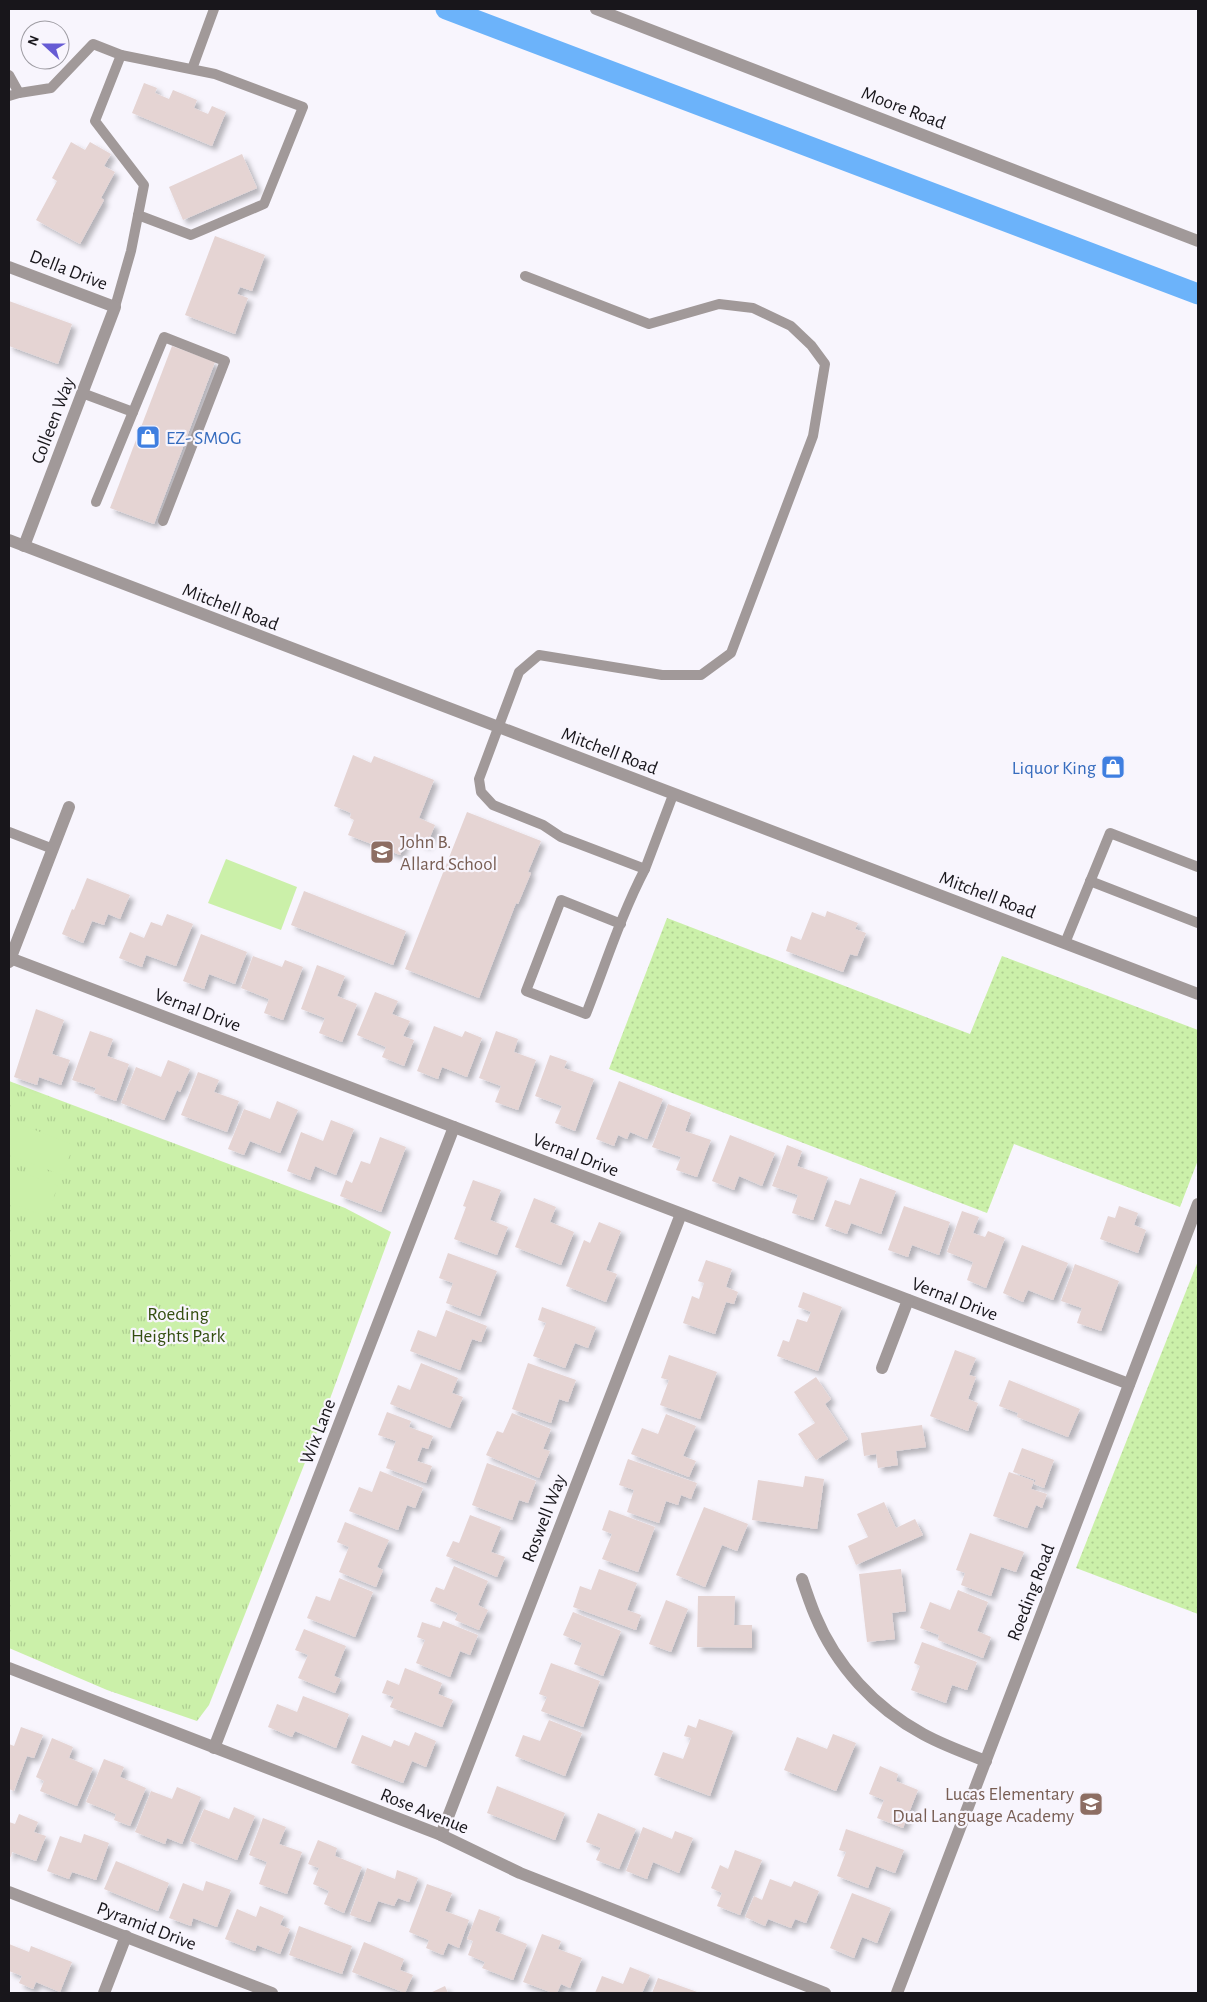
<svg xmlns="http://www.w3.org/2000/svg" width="1207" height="2002" viewBox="0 0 1207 2002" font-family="'Alegreya Sans',sans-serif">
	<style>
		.grass { fill: url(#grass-dots) }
		.park { fill: url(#park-tufts) }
		.pitch { fill: #cbf0a9 }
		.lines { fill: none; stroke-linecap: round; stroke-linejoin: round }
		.canal { stroke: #6cb3fa; stroke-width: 21 }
		.building { fill: #e5d4d3; filter: url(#shadow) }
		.service { stroke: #a19999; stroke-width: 10 }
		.minor { stroke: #a19999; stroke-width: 12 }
		.tertiary { stroke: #a19999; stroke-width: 12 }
		.labels { text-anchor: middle; stroke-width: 4.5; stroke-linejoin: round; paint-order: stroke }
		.street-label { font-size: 19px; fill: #18161b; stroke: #f8f5fd }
		.shop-label { font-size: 19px; fill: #366cbe; stroke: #f8f5fd; text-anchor: start }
		.education-label { font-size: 19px; fill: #785e54; stroke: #f8f5fd; text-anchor: start }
		.park-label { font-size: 19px; fill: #334e10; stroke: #f8f5fd }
	</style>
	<defs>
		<pattern id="grass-dots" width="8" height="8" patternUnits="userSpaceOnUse" patternTransform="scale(1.25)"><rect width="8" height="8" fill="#cbf0a9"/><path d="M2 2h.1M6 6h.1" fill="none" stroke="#aecd91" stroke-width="1.8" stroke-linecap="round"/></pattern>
		<pattern id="park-tufts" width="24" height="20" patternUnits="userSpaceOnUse" patternTransform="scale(1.25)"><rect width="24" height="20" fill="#cbf0a9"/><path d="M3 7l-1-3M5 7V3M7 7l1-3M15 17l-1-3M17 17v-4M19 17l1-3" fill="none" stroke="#aecd91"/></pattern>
		<filter id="shadow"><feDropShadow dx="4.5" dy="4.5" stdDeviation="2.5" flood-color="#0004"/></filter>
	</defs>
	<rect width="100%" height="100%" fill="#f8f5fd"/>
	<g class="grass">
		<path d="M667,918L970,1034L1002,956L1198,1030V1160L1180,1207L1014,1144L987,1213L609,1069Z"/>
		<path d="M1198,1261V1614L1076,1568Z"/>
	</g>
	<path class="park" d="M9,1081L345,1208L391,1232L327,1407L209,1705L197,1721L107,1690L9,1648Z"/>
	<g class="pitch">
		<path d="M226,859L297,887L281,930L208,903Z"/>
		<path d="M9,1120L74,1145L62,1175L9,1155Z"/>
		<path d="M9,1167L58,1186L46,1217L9,1202Z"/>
	</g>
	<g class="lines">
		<path class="canal" d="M446,9L1198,294"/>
	</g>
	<g class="building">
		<path d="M144,83L157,88L155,93L169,99L173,90L197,100L194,108L208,114L212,106L226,112L212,146L132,113Z"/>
		<path d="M71,142L85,150L90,142L111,154L104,166L115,172L101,198L104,200L80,244L36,220L57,181L52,178Z"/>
		<path d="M242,154L257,188L183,220L169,187Z"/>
		<path d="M215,236L265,255L252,291L240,287L237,294L248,298L235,334L185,315Z"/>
		<path d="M9,301L72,324L58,364L9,346Z"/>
		<path d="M172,346L215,362L154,524L110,508Z"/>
		<path d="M353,755L371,763L374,756L434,780L419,818L435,825L427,845L411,839L410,841L406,840L400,855L348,835L354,820L350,818L351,813L334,806Z"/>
		<path d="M467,812L541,841L528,872L531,873L518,904L516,903L479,998L405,969Z"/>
		<path d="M87,878L130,895L120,919L108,914L104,925L92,921L83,943L62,934L72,909L74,910Z"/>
		<path d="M304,891L406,931L393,965L291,925Z"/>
		<path d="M827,911L858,923L855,929L866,933L857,956L850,954L843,972L786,951L791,936L801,940L812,912L825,917Z"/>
		<path d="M167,914L193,924L176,966L146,955L142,967L119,958L130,932L144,938L151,922L162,926Z"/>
		<path d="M201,934L247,952L235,984L209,974L204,989L183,981Z"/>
		<path d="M253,956L282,967L285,960L303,967L283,1020L264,1013L269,999L241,988Z"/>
		<path d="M317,965L345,976L337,996L357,1004L342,1042L319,1033L325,1018L301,1009Z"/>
		<path d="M375,992L398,1001L392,1014L410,1021L403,1036L414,1040L404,1066L382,1057L386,1047L357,1035Z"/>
		<path d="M36,1009L64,1020L52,1054L70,1060L61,1085L39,1077L37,1085L14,1077Z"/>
		<path d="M434,1026L462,1037L465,1031L482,1038L467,1077L442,1067L438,1079L417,1071Z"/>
		<path d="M90,1031L113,1039L107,1056L129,1064L116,1101L94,1093L96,1088L72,1080Z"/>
		<path d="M496,1031L518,1039L514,1052L536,1060L518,1110L495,1102L501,1086L479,1078Z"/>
		<path d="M550,1055L567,1061L564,1068L594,1079L575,1131L555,1123L562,1106L535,1096Z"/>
		<path d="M168,1060L190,1069L180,1092L177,1090L164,1120L121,1103L136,1067L161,1077Z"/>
		<path d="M198,1072L219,1080L214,1092L239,1101L227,1132L181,1115Z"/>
		<path d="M619,1081L663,1099L647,1139L630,1132L627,1139L618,1135L614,1146L596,1139Z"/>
		<path d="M277,1101L298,1110L280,1153L250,1141L244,1155L228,1149L244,1109L270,1119Z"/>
		<path d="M668,1104L691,1113L685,1131L711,1140L697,1177L676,1170L681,1157L652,1147Z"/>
		<path d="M331,1120L354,1129L336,1175L315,1166L310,1180L287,1171L301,1132L323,1141Z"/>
		<path d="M730,1135L775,1153L762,1186L739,1176L734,1190L712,1181Z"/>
		<path d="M380,1137L406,1147L381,1212L340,1196L346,1180L352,1183L361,1161L370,1164Z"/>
		<path d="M787,1145L802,1151L797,1166L828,1177L813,1220L792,1213L798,1195L772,1186Z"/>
		<path d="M860,1178L896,1191L881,1234L851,1223L847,1234L825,1226L835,1200L850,1205Z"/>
		<path d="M473,1180L501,1190L490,1220L508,1227L497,1255L454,1239L466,1207L463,1206Z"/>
		<path d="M534,1198L556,1207L550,1222L574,1232L561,1265L515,1247Z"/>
		<path d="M904,1206L950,1222L939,1255L912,1245L908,1257L888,1250Z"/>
		<path d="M1119,1206L1138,1213L1134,1225L1146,1230L1138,1253L1100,1239L1108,1216L1115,1218Z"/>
		<path d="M962,1211L979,1217L973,1233L985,1237L988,1231L1005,1238L986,1288L967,1280L973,1262L947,1252Z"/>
		<path d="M599,1222L621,1231L606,1270L617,1274L606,1302L566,1286L584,1240L590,1243Z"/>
		<path d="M1022,1245L1068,1263L1053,1300L1028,1290L1023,1302L1003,1293Z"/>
		<path d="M448,1253L497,1271L480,1316L446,1303L453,1283L439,1278Z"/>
		<path d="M706,1260L732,1269L726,1287L738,1292L734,1304L726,1302L715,1334L683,1323L692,1296L699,1299L704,1283L698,1281Z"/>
		<path d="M1075,1264L1119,1281L1101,1331L1077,1323L1082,1308L1061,1301Z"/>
		<path d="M803,1292L842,1307L818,1371L777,1356L783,1340L789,1342L797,1319L807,1322L811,1312L798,1307Z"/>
		<path d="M542,1307L596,1327L588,1348L575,1343L565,1368L533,1356L546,1323L538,1320Z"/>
		<path d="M446,1310L487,1326L481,1342L472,1339L460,1370L410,1351L418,1330L436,1337Z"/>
		<path d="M955,1350L976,1358L969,1375L976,1377L968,1399L978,1403L968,1431L930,1416Z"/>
		<path d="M669,1355L717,1372L700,1419L660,1405L669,1380L661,1378Z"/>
		<path d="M421,1363L458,1378L452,1393L463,1397L450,1428L390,1404L398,1385L410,1390Z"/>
		<path d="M528,1363L576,1380L568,1402L559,1399L551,1423L512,1409Z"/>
		<path d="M816,1377L831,1399L825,1404L848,1439L816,1460L798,1434L815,1423L794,1392Z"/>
		<path d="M1009,1380L1080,1409L1068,1437L1017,1417L1018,1413L999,1406Z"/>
		<path d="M387,1412L411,1421L409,1427L433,1436L428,1449L422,1447L417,1461L432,1466L426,1483L386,1468L396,1441L378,1435Z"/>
		<path d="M512,1413L551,1429L543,1449L550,1451L539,1478L486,1455L497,1431L503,1433Z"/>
		<path d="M666,1414L696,1426L683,1456L696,1461L689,1477L631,1454L642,1428L658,1434Z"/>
		<path d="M922,1425L926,1447L896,1451L898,1465L878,1468L876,1454L864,1456L861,1433Z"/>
		<path d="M1022,1448L1054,1460L1044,1488L1034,1484L1036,1480L1013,1472Z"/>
		<path d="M628,1459L697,1483L691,1499L681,1495L678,1505L666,1501L659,1523L627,1512L634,1490L619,1485Z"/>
		<path d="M487,1463L536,1481L528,1503L519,1500L512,1520L472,1505Z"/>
		<path d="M380,1471L423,1488L415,1508L407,1505L398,1530L349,1511L359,1487L372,1492Z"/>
		<path d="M1009,1472L1034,1481L1031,1489L1047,1494L1042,1508L1036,1505L1027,1528L993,1516Z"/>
		<path d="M805,1476L824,1479L817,1529L752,1520L758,1480L803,1487Z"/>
		<path d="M884,1502L896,1528L915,1519L923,1535L856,1565L848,1546L868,1537L857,1514Z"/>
		<path d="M704,1507L748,1524L737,1551L722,1545L705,1587L676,1575Z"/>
		<path d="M609,1510L655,1527L638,1572L602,1559L612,1534L602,1530Z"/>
		<path d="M470,1515L501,1527L491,1552L505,1557L497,1577L446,1556L453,1541L459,1543Z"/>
		<path d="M345,1522L389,1540L377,1567L383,1570L376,1587L339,1572L349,1547L337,1542Z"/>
		<path d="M970,1533L1024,1552L1016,1572L1001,1567L991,1596L961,1585L965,1573L956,1570Z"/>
		<path d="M454,1566L488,1581L478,1605L488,1610L479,1630L455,1620L458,1613L430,1601L436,1587L444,1590Z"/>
		<path d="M599,1569L637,1583L627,1610L641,1615L636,1630L573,1607L580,1586L591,1590Z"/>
		<path d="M901,1569L906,1611L892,1613L895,1639L867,1642L859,1574Z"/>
		<path d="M339,1578L373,1592L355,1637L307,1618L316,1596L330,1601Z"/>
		<path d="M958,1590L988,1602L977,1631L991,1637L983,1658L938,1640L939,1635L920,1628L930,1602L950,1610Z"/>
		<path d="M698,1596H735L734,1625H752V1648L697,1647Z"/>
		<path d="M666,1600L688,1609L671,1652L649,1644Z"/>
		<path d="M573,1612L621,1631L603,1676L574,1664L582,1643L563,1635Z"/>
		<path d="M443,1621L478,1635L470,1655L460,1651L450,1677L416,1663L425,1640L417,1637L422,1622L440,1628Z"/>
		<path d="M304,1629L346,1646L334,1676L341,1679L335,1693L298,1678L308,1655L295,1650Z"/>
		<path d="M922,1642L977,1662L967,1690L952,1685L946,1703L911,1690L920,1666L914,1663Z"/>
		<path d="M551,1663L600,1681L583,1727L541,1711L547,1697L539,1694Z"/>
		<path d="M405,1668L442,1683L438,1694L453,1700L442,1727L390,1707L394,1697L382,1693L387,1680L399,1685Z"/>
		<path d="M303,1696L349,1714L336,1748L295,1731L292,1737L268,1727L277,1704L297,1712Z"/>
		<path d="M699,1719L733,1731L710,1796L654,1775L663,1752L683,1759L691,1738L684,1736L688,1725L696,1728Z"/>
		<path d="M549,1720L582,1733L565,1776L515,1756L523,1735L540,1741Z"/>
		<path d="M21,1727L43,1735L34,1758L27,1756L14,1791L9,1789V1744L14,1746Z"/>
		<path d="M415,1732L436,1741L426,1767L412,1761L403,1783L351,1763L362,1735L391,1747L394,1740L409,1746Z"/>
		<path d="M833,1734L856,1743L836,1791L784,1770L797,1737L827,1749Z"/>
		<path d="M52,1738L73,1747L69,1758L93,1768L77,1806L40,1791L44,1781L36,1777Z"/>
		<path d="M104,1759L124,1767L120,1777L146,1788L130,1826L114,1820L116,1814L86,1802Z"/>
		<path d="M880,1766L898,1774L896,1781L918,1790L903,1828L877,1818L884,1800L869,1794Z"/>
		<path d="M497,1786L565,1813L555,1840L487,1813Z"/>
		<path d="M177,1787L201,1797L182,1844L167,1838L165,1844L135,1832L151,1791L172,1799Z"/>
		<path d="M234,1807L255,1816L237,1860L190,1841L204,1809L229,1819Z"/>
		<path d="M598,1813L636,1829L619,1869L596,1860L601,1848L586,1842Z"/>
		<path d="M19,1814L38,1822L34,1832L46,1836L36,1861L12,1852L11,1857L9,1856V1822L15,1824Z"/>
		<path d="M263,1818L286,1827L279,1844L302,1852L287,1894L259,1884L267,1862L249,1855Z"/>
		<path d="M643,1827L672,1839L675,1831L693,1838L679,1873L653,1862L647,1879L626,1871Z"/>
		<path d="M846,1829L904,1850L895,1873L876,1866L868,1888L837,1876L846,1852L839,1850Z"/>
		<path d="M84,1834L109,1843L96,1880L72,1872L69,1879L47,1871L60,1836L81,1843Z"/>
		<path d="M318,1840L337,1848L335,1856L362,1867L344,1913L324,1904L329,1891L313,1884L319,1868L308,1864Z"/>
		<path d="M735,1850L762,1860L740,1915L717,1906L722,1893L711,1888L720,1865L728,1869Z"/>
		<path d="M116,1861L169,1883L158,1911L104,1889Z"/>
		<path d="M367,1868L395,1879L397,1870L418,1878L409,1902L398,1898L394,1906L378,1901L370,1922L350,1915Z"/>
		<path d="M770,1879L791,1887L794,1881L819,1891L806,1923L795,1919L791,1928L768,1919L765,1926L745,1917L754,1896L762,1900Z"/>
		<path d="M206,1881L231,1890L217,1927L193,1918L191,1926L169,1918L183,1883L203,1891Z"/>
		<path d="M427,1884L452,1893L445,1911L469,1920L459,1948L448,1943L443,1955L426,1948L429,1940L409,1932Z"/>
		<path d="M852,1893L891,1908L877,1943L862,1937L854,1958L830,1948Z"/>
		<path d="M260,1906L284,1916L280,1925L290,1929L280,1954L257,1945L255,1951L225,1939L237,1909L256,1917Z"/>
		<path d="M479,1909L500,1917L495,1931L527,1944L513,1980L482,1968L485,1962L468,1955L473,1941L467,1939Z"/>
		<path d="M299,1926L352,1946L342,1974L289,1955Z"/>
		<path d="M542,1934L561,1941L558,1949L582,1958L570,1988L561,1984L557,1993H553L523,1982Z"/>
		<path d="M364,1942L404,1959L400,1970L413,1975L405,1993L352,1972Z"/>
		<path d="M9,1944L29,1952L31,1946L72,1962L60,1992L36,1982L33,1989L19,1983L22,1976L9,1971Z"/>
		<path d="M630,1967L650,1975L642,1993H595L602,1976L623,1984Z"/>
		<path d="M658,1978L700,1993H652Z"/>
		<path d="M445,1986L448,1993H430Z"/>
	</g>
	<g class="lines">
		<g class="service">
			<path d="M121,55L215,74L303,107L264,204L191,235L138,215"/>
			<path d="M192,69L214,9"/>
			<path d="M9,75L19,93L9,96"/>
			<path d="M19,93L51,88L93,44L121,55L95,121L144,185L131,251L115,307"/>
			<path d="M525,276L649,324L719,304L753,308L791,326L811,345L825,364L813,436L731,653L701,675H662L539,655L519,672L479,779L481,792L493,805L543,825L561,837L645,869L673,795"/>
			<path d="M82,393L133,412L96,502"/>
			<path d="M133,412L164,337L225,361L163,521"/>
			<path d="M9,832L53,849"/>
			<path d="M1090,881L1198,923"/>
			<path d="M621,924L561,900L526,991L586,1014C605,966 621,915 645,869"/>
			<path d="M1065,943L1110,833L1198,867"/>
		</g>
		<g class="minor">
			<path d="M596,9L1198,241"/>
			<path d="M9,267L115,307L24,546"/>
			<path d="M10,958L1129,1384"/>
			<path d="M9,962L69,807"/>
			<path d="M882,1368L908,1300"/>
			<path d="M802,1579C806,1591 810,1603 815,1615C836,1666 875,1708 923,1734C943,1745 965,1753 986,1761"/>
			<path d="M9,1668L441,1835L520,1873L825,1993"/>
			<path d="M214,1748L454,1127"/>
			<path d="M441,1835L681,1214"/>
			<path d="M9,1892L272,1993"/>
			<path d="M104,1993L126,1936"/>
			<path d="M897,1993L1198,1204"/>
		</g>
		<path class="tertiary" d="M9,540L1198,994"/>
	</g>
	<defs>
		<g id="shop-square" transform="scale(1.25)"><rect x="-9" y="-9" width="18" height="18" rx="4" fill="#3f7fe0" stroke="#f8f5fd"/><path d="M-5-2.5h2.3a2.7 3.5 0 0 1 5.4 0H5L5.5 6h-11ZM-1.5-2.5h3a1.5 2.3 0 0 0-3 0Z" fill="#fff"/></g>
		<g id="school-square" transform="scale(1.25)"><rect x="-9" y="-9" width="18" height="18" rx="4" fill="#8d6e63" stroke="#f8f5fd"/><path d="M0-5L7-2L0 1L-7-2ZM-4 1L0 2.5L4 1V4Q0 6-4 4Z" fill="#fff"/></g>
	</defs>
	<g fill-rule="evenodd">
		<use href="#shop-square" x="148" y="437"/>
		<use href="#shop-square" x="1113" y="767"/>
		<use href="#school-square" x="382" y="852"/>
		<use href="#school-square" x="1091" y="1804"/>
	</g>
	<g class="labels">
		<g class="street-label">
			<text transform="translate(904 107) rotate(21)" y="7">Moore Road</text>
			<text transform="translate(69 269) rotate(21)" y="7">Della Drive</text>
			<text transform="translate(52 420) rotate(-69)" y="7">Colleen Way</text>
			<text transform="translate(231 606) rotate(21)" y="7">Mitchell Road</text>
			<text transform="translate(610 750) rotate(21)" y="7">Mitchell Road</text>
			<text transform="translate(988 894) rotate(21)" y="7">Mitchell Road</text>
			<text transform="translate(198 1009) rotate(21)" y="7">Vernal Drive</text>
			<text transform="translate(576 1154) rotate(21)" y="7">Vernal Drive</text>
			<text transform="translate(955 1298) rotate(21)" y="7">Vernal Drive</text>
			<text transform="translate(317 1431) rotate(-69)" y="7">Wix Lane</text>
			<text transform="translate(543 1518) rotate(-69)" y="7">Roswell Way</text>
			<text transform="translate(1030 1592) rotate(-69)" y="7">Roeding Road</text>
			<text transform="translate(425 1810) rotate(22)" y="7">Rose Avenue</text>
			<text transform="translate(147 1925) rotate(21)" y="7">Pyramid Drive</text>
		</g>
		<g class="shop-label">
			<text x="166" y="444">EZ- SMOG</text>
			<text x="1096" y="774" text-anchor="end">Liquor King</text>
		</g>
		<g class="education-label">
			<text x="400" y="848">John B.<tspan x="400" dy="22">Allard School</tspan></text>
			<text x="1074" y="1800" text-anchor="end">Lucas Elementary<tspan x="1074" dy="22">Dual Language Academy</tspan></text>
		</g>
		<g class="park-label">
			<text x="178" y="1320">Roeding<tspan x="178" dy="22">Heights Park</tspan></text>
		</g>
	</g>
	<rect width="1207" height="2002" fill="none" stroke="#18161b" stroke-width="20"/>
	<g transform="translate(45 45) rotate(291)"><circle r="24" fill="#f8f5fd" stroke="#9e9ca3"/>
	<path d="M0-4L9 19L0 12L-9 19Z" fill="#665bd4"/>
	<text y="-8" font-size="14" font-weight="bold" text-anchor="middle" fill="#18161b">N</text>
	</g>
</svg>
